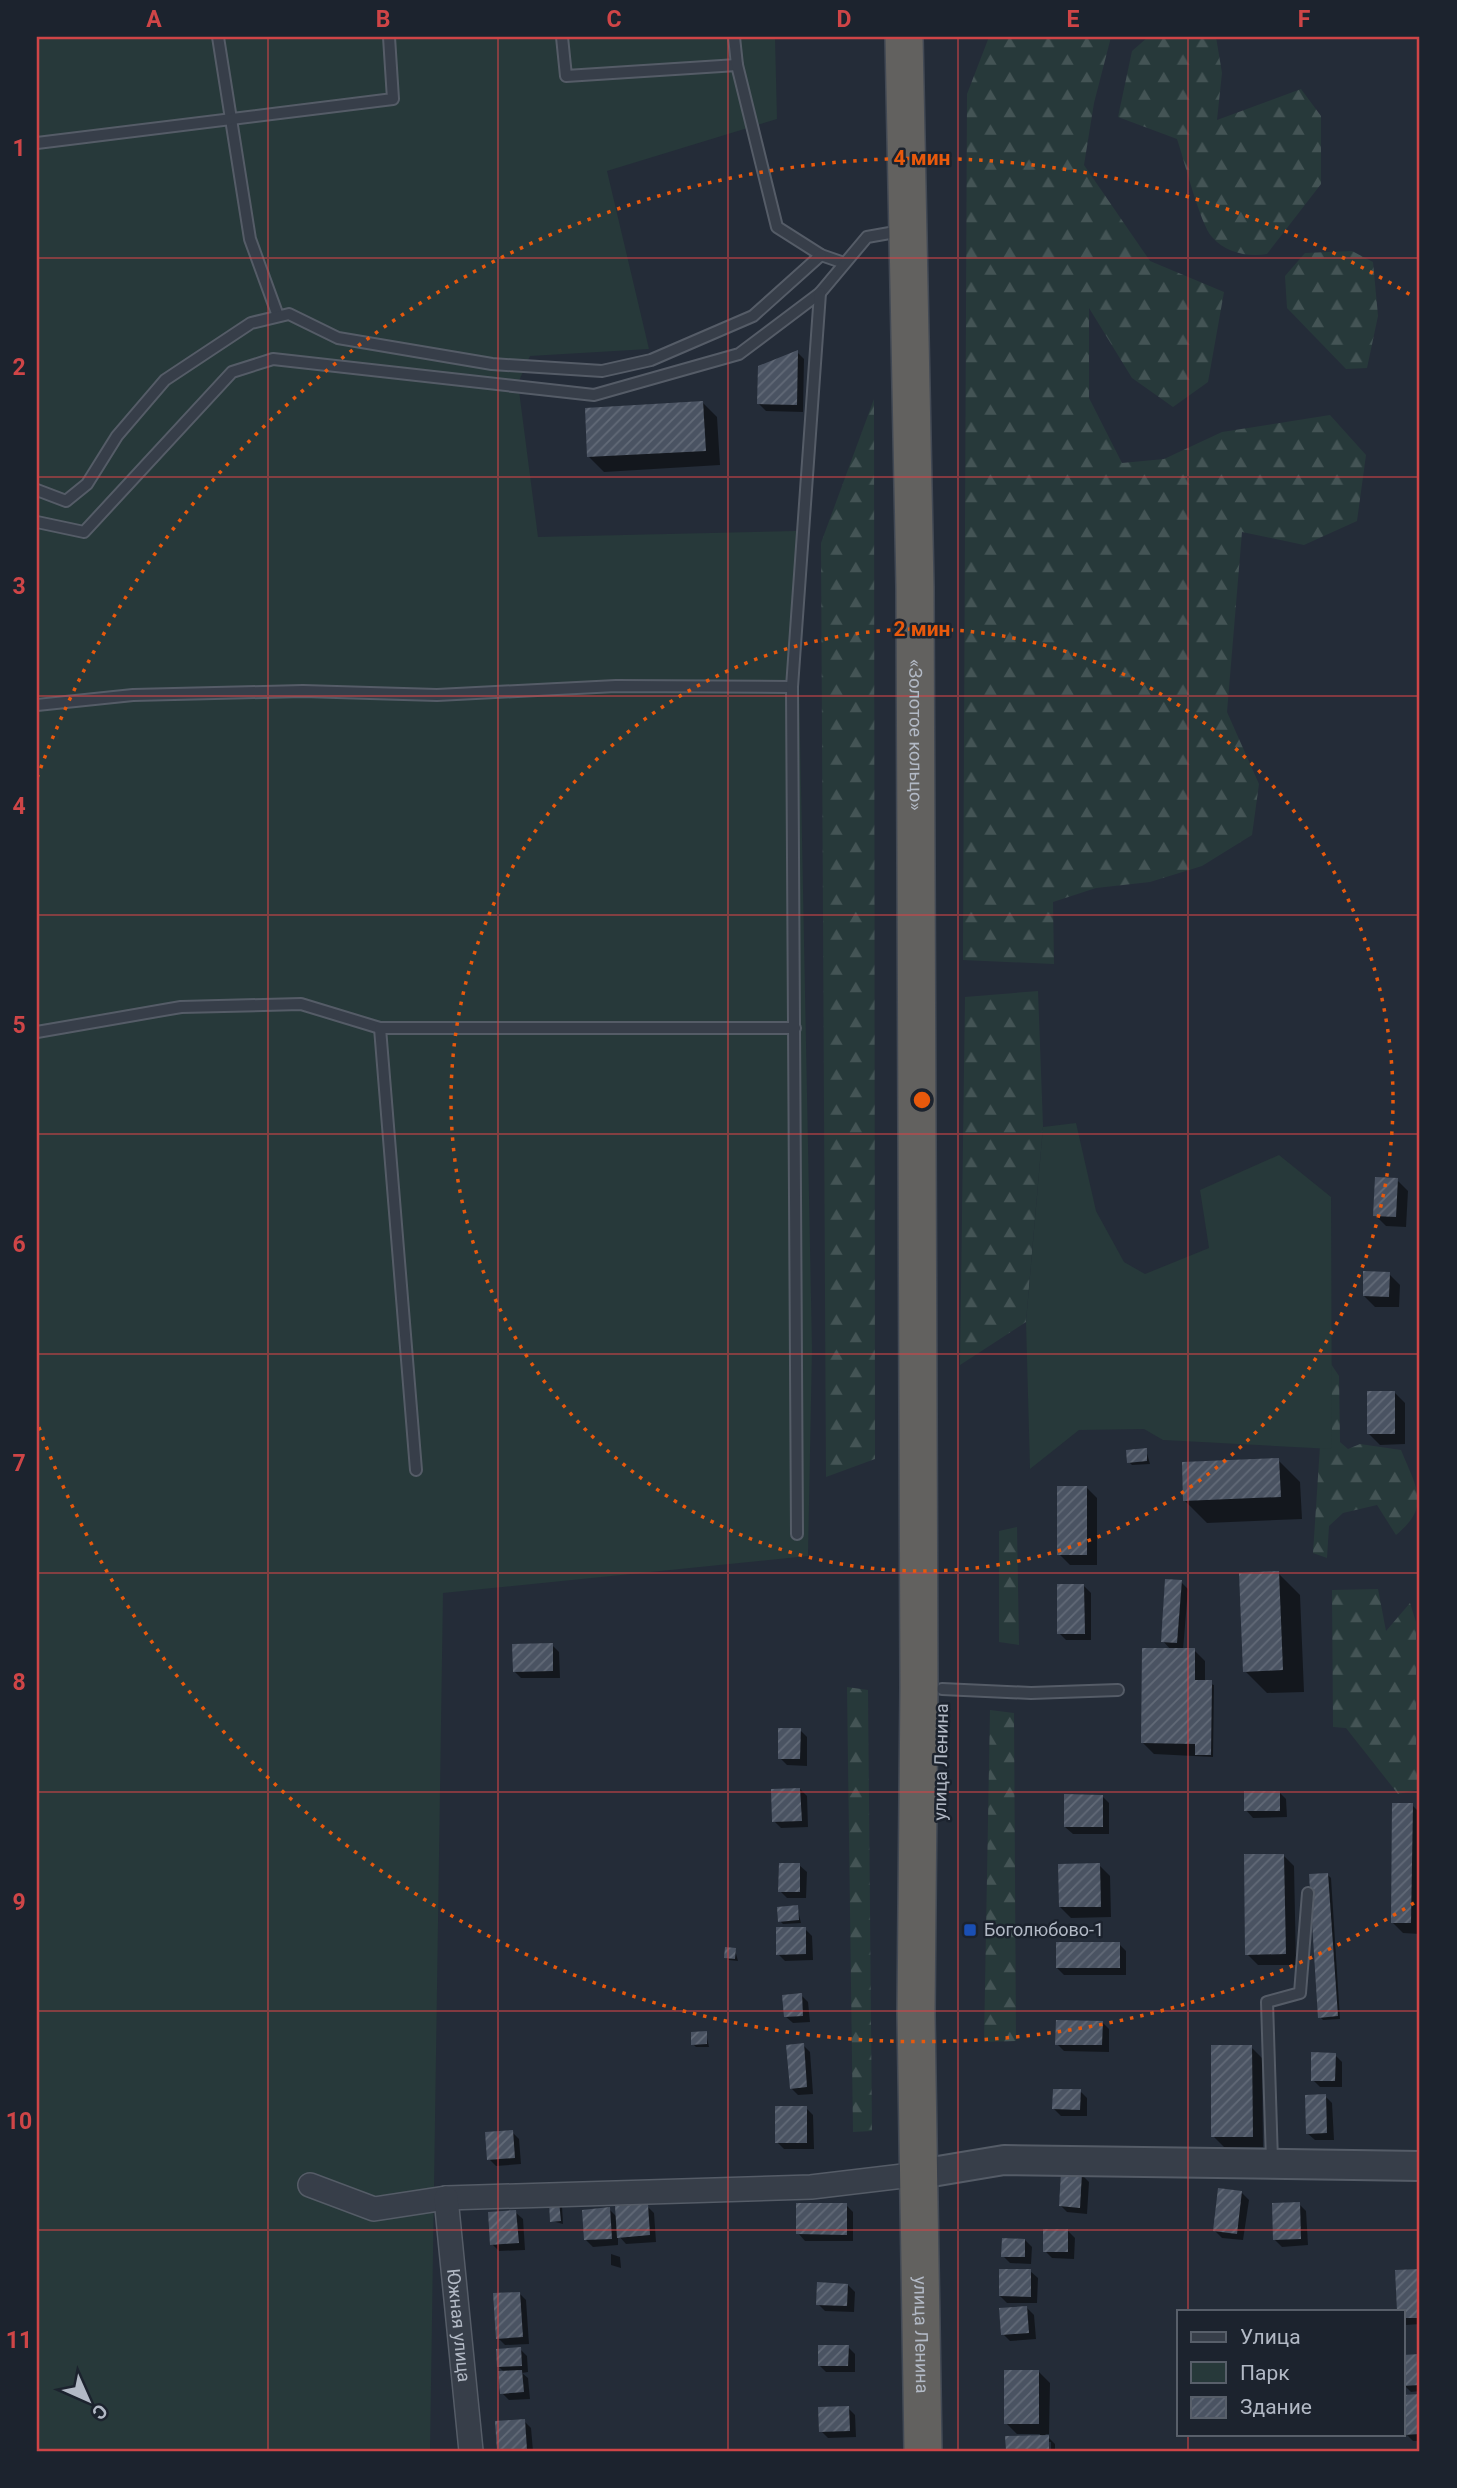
<svg xmlns="http://www.w3.org/2000/svg" width="1457" height="2488" viewBox="0 0 1457 2488" font-family="Roboto,sans-serif">
	<style>
		.forest { fill: url(#forest-firs) }
		.green { fill: #27393a }
		.shadow { fill: #0007 }
		.building { fill: url(#building-hatch) }
		.lines { fill: none; stroke-linecap: round; stroke-linejoin: round }
		.service-casing { stroke: #555c67; stroke-width: 14 }
		.minor-casing { stroke: #555c67; stroke-width: 26 }
		.tertiary-casing { stroke: #555c67; stroke-width: 32 }
		.trunk-casing { stroke: #424954; stroke-width: 40 }
		.service { stroke: #373e49; stroke-width: 10 }
		.minor { stroke: #373e49; stroke-width: 23 }
		.tertiary { stroke: #373e49; stroke-width: 28 }
		.trunk { stroke: #62615f; stroke-width: 37 }
		.grid { fill: none; stroke: #cf4547; stroke-width: 2; stroke-opacity: 0.55 }
		.ring { fill: none; stroke: #e8590c; stroke-width: 3.5; stroke-dasharray: 3.5 7 }
		.transit-dot { fill: #1a4fb4; stroke: #1c232e; stroke-width: 2.5 }
		.labels { text-anchor: middle; stroke-width: 5; stroke-linejoin: round; paint-order: stroke }
		.street-label { font-size: 18px; fill: #b2b9c5; stroke: #1c232e }
		.poi-label { font-size: 18px; fill: #b2b9c5; stroke: #1c232e; text-anchor: start }
		.centre { fill: #e8590c; stroke: #1c232e; stroke-width: 3.5 }
		.ring-label { font-size: 21px; text-anchor: middle; font-weight: bold; fill: #e8590c; stroke: #1c232e; stroke-width: 5; stroke-linejoin: round; paint-order: stroke }
		.neatline { fill: none; stroke: #cf4547; stroke-width: 2.5 }
		.grid-label { font-size: 23px; text-anchor: middle; font-weight: bold; fill: #cf4547 }
	</style>
	<defs>
		<pattern id="forest-firs" width="22" height="20" patternUnits="userSpaceOnUse" patternTransform="scale(1.75)"><rect width="22" height="20" fill="#27393a"/><path d="M5 1l3.5 6h-7zM16 11l3.5 6h-7z" fill="#445455"/></pattern>
		<pattern id="building-hatch" width="6" height="6" patternUnits="userSpaceOnUse" patternTransform="scale(1.75)"><rect width="6" height="6" fill="#4a5362"/><path d="M-1 1l2-2M0 6l6-6M5 7l2-2" fill="none" stroke="#626a77"/></pattern>
	</defs>
	<rect width="100%" height="100%" fill="#242c38"/>
	<g class="forest">
		<path d="M989,37H1111L1094,103L1084,165L1150,261L1224,292L1208,382L1173,407L1132,378L1089,308V398L1122,463L1164,459L1222,432L1330,415L1366,455L1357,521L1304,545L1242,532L1227,712L1259,784L1252,835L1202,866L1150,882L1096,888L1053,902L1054,964L963,960L967,94Z"/>
		<path d="M1148,37H1216L1222,73L1217,120L1301,89L1321,116V184L1267,254C1247,257 1226,253 1212,237C1200,224 1184,159 1177,139L1118,117L1132,51Z"/>
		<path d="M1352,251L1373,262L1378,316L1367,368L1346,369L1287,308L1285,276L1305,253Z"/>
		<path d="M874,399L875,1459L826,1477L821,543Z"/>
		<path d="M1038,991L1043,1127L1026,1322L960,1365L965,997Z"/>
		<path d="M1331,1364L1339,1376L1340,1442L1348,1449L1360,1444L1401,1450C1416,1488 1432,1505 1396,1535L1377,1505L1343,1513L1329,1526L1327,1558L1313,1553L1320,1446Z"/>
		<path d="M1017,1527L1019,1645L999,1642V1531Z"/>
		<path d="M1378,1589L1386,1631L1410,1603L1416,1622V1766L1420,1789L1398,1794L1346,1728L1333,1727L1332,1590Z"/>
		<path d="M847,1687L868,1690L872,2131L853,2132Z"/>
		<path d="M990,1710L1014,1713L1016,2041L984,2042Z"/>
	</g>
	<g class="green">
		<path d="M37,37H775L777,119L607,171L649,349L530,356L518,383L538,537L796,531L812,1349L808,1556L443,1593L430,2451H37Z"/>
		<path d="M1076,1123L1096,1211L1124,1262L1145,1274L1209,1248L1200,1190L1279,1155L1331,1197L1332,1449L1163,1440L1144,1429L1079,1430L1030,1469L1026,1322L1043,1127Z"/>
	</g>
	<g class="shadow">
		<path d="M798,353L804,359L803,412L766,411L759,404Z"/>
		<path d="M703,403L717,417L720,465L604,472L589,457Z"/>
		<path d="M1397,1180L1408,1191L1406,1227L1386,1226L1375,1215Z"/>
		<path d="M1389,1274L1400,1285L1399,1307H1375L1364,1296Z"/>
		<path d="M1394,1392L1405,1403V1444L1380,1445L1369,1434Z"/>
		<path d="M1146,1450L1150,1464L1132,1465L1129,1462Z"/>
		<path d="M1278,1460L1300,1482L1302,1519L1207,1523L1185,1501Z"/>
		<path d="M1086,1487L1097,1498V1565H1070L1059,1554Z"/>
		<path d="M1278,1573L1300,1595L1304,1692L1267,1693L1245,1671Z"/>
		<path d="M1181,1582L1188,1589L1183,1650H1194L1205,1661V1682L1214,1685L1213,1757L1154,1754L1143,1743L1171,1650L1163,1641Z"/>
		<path d="M1084,1586L1091,1593V1640H1066L1059,1633Z"/>
		<path d="M552,1645L559,1652L560,1678H521L514,1671Z"/>
		<path d="M800,1730L807,1737V1766L787,1765L780,1758Z"/>
		<path d="M800,1789L807,1796L808,1827L781,1828L774,1821Z"/>
		<path d="M1279,1792L1286,1799L1287,1817L1253,1818L1246,1810Z"/>
		<path d="M1102,1796L1109,1803V1834H1073L1065,1827Z"/>
		<path d="M1412,1805L1420,1813V1934L1403,1933L1392,1922Z"/>
		<path d="M1283,1855L1294,1866L1296,1965H1258L1247,1954Z"/>
		<path d="M799,1865L807,1872L806,1898H787L780,1891Z"/>
		<path d="M1099,1865L1110,1876L1111,1917L1071,1918L1060,1907Z"/>
		<path d="M1328,1875L1331,1878L1340,2019L1323,2020L1320,2017Z"/>
		<path d="M797,1907L801,1923L783,1924L780,1921Z"/>
		<path d="M805,1929L812,1936L813,1960L785,1961L778,1954Z"/>
		<path d="M1119,1944L1126,1951V1975H1064L1057,1968Z"/>
		<path d="M735,1950L738,1961L729,1960L725,1957Z"/>
		<path d="M801,1995L808,2002L810,2022L793,2023L785,2016Z"/>
		<path d="M1102,2022L1109,2029V2052L1064,2051L1057,2044Z"/>
		<path d="M706,2033L709,2047H696L693,2044Z"/>
		<path d="M803,2045L810,2052L813,2094L798,2095L791,2088Z"/>
		<path d="M1251,2047L1262,2058L1263,2147H1224L1213,2136Z"/>
		<path d="M1335,2055L1342,2062V2087H1320L1313,2080Z"/>
		<path d="M1080,2091L1087,2098V2116H1061L1054,2109Z"/>
		<path d="M1325,2096L1332,2103L1334,2140H1315L1307,2133Z"/>
		<path d="M806,2108L813,2115L814,2149H784L777,2142Z"/>
		<path d="M512,2132L519,2139L521,2164L496,2166L489,2159Z"/>
		<path d="M1082,2175L1089,2182L1087,2214L1067,2212L1060,2205Z"/>
		<path d="M1242,2193L1249,2200L1243,2240L1222,2238L1215,2231Z"/>
		<path d="M551,2203L562,2206L563,2224L552,2221Z"/>
		<path d="M1299,2204L1306,2211L1308,2245L1282,2247L1275,2240Z"/>
		<path d="M846,2205L853,2212V2241H805L798,2233Z"/>
		<path d="M647,2206L654,2213L656,2242L626,2244L618,2235V2245L593,2247L586,2240L609,2209L618,2218Z"/>
		<path d="M515,2212L523,2219L525,2250L499,2251L492,2244Z"/>
		<path d="M1067,2230L1075,2238L1074,2259L1052,2258L1045,2251Z"/>
		<path d="M1025,2240L1032,2247L1031,2264L1010,2263L1003,2256Z"/>
		<path d="M611,2254L620,2257L621,2268L611,2265Z"/>
		<path d="M1420,2270V2324L1406,2325L1403,2311H1398L1397,2271Z"/>
		<path d="M1030,2271L1038,2278L1037,2303H1007L1000,2296Z"/>
		<path d="M848,2285L855,2292L854,2312L825,2311L818,2304Z"/>
		<path d="M519,2293L526,2300L529,2344L505,2345L498,2338Z"/>
		<path d="M1027,2308L1034,2315L1036,2339L1010,2341L1003,2334Z"/>
		<path d="M1342,2310L1344,2311H1322V2310Z"/>
		<path d="M848,2347L855,2354V2372H826L819,2365Z"/>
		<path d="M520,2349L527,2356L528,2372L522,2373L528,2378L530,2399L509,2400L502,2393L505,2373L499,2367Z"/>
		<path d="M1403,2356H1420V2391L1411,2392L1404,2385Z"/>
		<path d="M1039,2372L1050,2383L1049,2434H1045L1055,2444V2451H1051V2442H1047L1048,2451H1007V2438L1040,2437V2434H1017L1006,2423Z"/>
		<path d="M1404,2396H1420V2441H1413L1406,2434Z"/>
		<path d="M848,2408L855,2415L856,2437L828,2438L821,2431Z"/>
		<path d="M524,2421L531,2428L533,2451H499L497,2423Z"/>
	</g>
	<g class="building">
		<path d="M798,350L797,405L757,404L758,366Z"/>
		<path d="M703,401L706,451L587,457L585,408Z"/>
		<path d="M1375,1177L1398,1178L1396,1217L1373,1216Z"/>
		<path d="M1363,1271L1390,1272L1389,1297L1363,1296Z"/>
		<rect x="1367" y="1391" width="28" height="43"/>
		<path d="M1147,1448V1461L1127,1463L1126,1450Z"/>
		<path d="M1279,1458L1281,1497L1183,1501L1182,1462Z"/>
		<rect x="1057" y="1486" width="30" height="69"/>
		<path d="M1279,1571L1283,1670L1243,1672L1239,1573Z"/>
		<path d="M1165,1579L1182,1580L1177,1643L1161,1642Z"/>
		<path d="M1057,1584H1084L1085,1634H1057Z"/>
		<path d="M553,1643V1671L513,1672L512,1644Z"/>
		<path d="M1142,1648H1195V1680H1212L1211,1755H1195V1744L1141,1743Z"/>
		<path d="M778,1728H801L800,1759H778Z"/>
		<path d="M800,1788L802,1821L772,1822L771,1789Z"/>
		<rect x="1244" y="1791" width="36" height="20"/>
		<path d="M1064,1794L1103,1795V1827H1064Z"/>
		<path d="M1392,1803H1413L1411,1923H1391Z"/>
		<path d="M1244,1854H1284L1286,1954L1245,1955Z"/>
		<path d="M779,1863H800V1892H778Z"/>
		<path d="M1100,1863L1101,1907H1059L1058,1864Z"/>
		<path d="M1328,1873L1338,2016L1318,2018L1309,1874Z"/>
		<path d="M798,1905L799,1920L778,1922L777,1907Z"/>
		<path d="M776,1927H806V1954L776,1955Z"/>
		<rect x="1056" y="1942" width="64" height="26"/>
		<path d="M725,1947L736,1948L735,1959L724,1958Z"/>
		<path d="M802,1993L803,2016L784,2017L782,1995Z"/>
		<path d="M1056,2020L1103,2021L1102,2045H1055Z"/>
		<path d="M707,2031V2044L691,2045V2032Z"/>
		<path d="M804,2043L807,2087L790,2089L786,2045Z"/>
		<path d="M1211,2045H1252L1253,2137H1211Z"/>
		<path d="M1311,2052L1336,2053L1335,2081H1311Z"/>
		<path d="M1053,2089H1081L1080,2110L1052,2109Z"/>
		<path d="M1326,2094L1327,2133L1306,2134L1305,2095Z"/>
		<rect x="775" y="2106" width="32" height="37"/>
		<path d="M513,2130L515,2158L487,2160L485,2132Z"/>
		<path d="M1061,2172L1082,2173L1080,2208L1059,2206Z"/>
		<path d="M1218,2188L1242,2191L1237,2234L1213,2231Z"/>
		<path d="M559,2201L561,2221L550,2222L549,2202Z"/>
		<path d="M1300,2202L1301,2239L1273,2240L1272,2203Z"/>
		<path d="M796,2203H847V2235L796,2234Z"/>
		<path d="M648,2204L650,2235L617,2238L615,2206Z"/>
		<path d="M610,2207L612,2239L584,2240L582,2210Z"/>
		<path d="M516,2210L519,2243L490,2245L488,2212Z"/>
		<rect x="1043" y="2229" width="25" height="23"/>
		<path d="M1002,2238L1025,2239V2257H1001Z"/>
		<path d="M999,2269H1031V2297L999,2296Z"/>
		<path d="M1420,2269V2318H1403V2311H1397L1395,2270Z"/>
		<path d="M817,2282L848,2284L847,2306L816,2305Z"/>
		<path d="M520,2292L523,2337L496,2339L493,2293Z"/>
		<path d="M1027,2306L1029,2333L1001,2335L999,2308Z"/>
		<path d="M818,2345H849L848,2366H818Z"/>
		<path d="M521,2347L522,2366L497,2367L496,2349Z"/>
		<path d="M1420,2354V2385L1403,2386V2355Z"/>
		<path d="M522,2370L524,2392L500,2394L498,2371Z"/>
		<rect x="1004" y="2370" width="35" height="54"/>
		<path d="M1420,2394V2434L1404,2435L1403,2395Z"/>
		<path d="M849,2406L850,2431L819,2432L818,2407Z"/>
		<path d="M525,2419L527,2450L497,2451L495,2421Z"/>
		<path d="M1049,2435V2451H1006L1005,2436Z"/>
	</g>
	<g class="lines">
		<g class="service-casing">
			<g id="service">
				<path d="M218,37L250,239L278,316"/>
				<path d="M562,37L566,76L737,65"/>
				<path d="M734,37L737,65L777,227L821,255L844,263"/>
				<path d="M37,143L393,99L389,37"/>
				<path d="M37,490L66,501L87,484L117,436L165,380L251,323L289,314L338,338L492,364L602,371L651,360L753,316L821,255"/>
				<path d="M37,522L84,532L232,372L273,359L594,395L739,354L820,293L867,237L901,231"/>
				<path d="M37,705L133,695L303,691L437,695L616,686L792,687"/>
				<path d="M37,1032L181,1007L301,1004L380,1028"/>
				<path d="M416,1470L380,1028H795"/>
				<path d="M797,1534L792,687L820,293"/>
				<path d="M942,1689L1031,1693L1118,1690"/>
				<path d="M1272,2161L1267,2002L1300,1993L1308,1893"/>
			</g>
		</g>
		<g class="minor-casing">
			<g id="minor">
				<path d="M310,2185L374,2209L446,2198L811,2187L920,2174"/>
				<path id="s1" d="M446,2198L471,2451"/>
			</g>
		</g>
		<g class="tertiary-casing">
			<path id="tertiary" d="M920,2174L1004,2160L1420,2166"/>
		</g>
		<g class="trunk-casing">
			<g id="trunk">
				<path id="s2" d="M904,37L915,587L919,1688L916,2014L923,2451"/>
			</g>
		</g>
		<use href="#service" class="service"/>
		<use href="#minor" class="minor"/>
		<use href="#tertiary" class="tertiary"/>
		<use href="#trunk" class="trunk"/>
	</g>
	<path class="grid" d="M268,37V2451M498,37V2451M728,37V2451M958,37V2451M1188,37V2311M37,258H1420M37,477H1420M37,696H1420M37,915H1420M37,1134H1420M37,1354H1420M37,1573H1420M37,1792H1420M37,2011H1420M37,2230H1420M1188,2434V2451"/>
	<g class="ring">
		<circle cx="922" cy="1100" r="471"/>
		<path d="M1414 1903A942 942 0 0 1 37 1422M37 778A942 942 0 0 1 1414 297"/>
	</g>
	<rect class="transit-dot" x="963" y="1923" width="14" height="14" rx="3.5"/>
	<g class="labels">
		<g class="street-label">
			<text dy="6" stroke="none"><textPath href="#s2" startOffset="698">«Золотое кольцо»</textPath></text>
			<text transform="translate(941 1762) rotate(-89)" y="6">улица Ленина</text>
			<text dy="6" stroke="none"><textPath href="#s1" startOffset="128">Южная улица</textPath></text>
			<text dy="6" stroke="none"><textPath href="#s2" startOffset="2298">улица Ленина</textPath></text>
		</g>
		<g class="poi-label">
			<text x="984" y="1936">Боголюбово-1</text>
		</g>
	</g>
	<circle cx="922" cy="1100" r="10" class="centre"/>
	<g class="ring-label">
		<text x="922" y="165">4 мин</text>
		<text x="922" y="636">2 мин</text>
	</g>
	<rect width="1457" height="2488" fill="none" stroke="#1c232e" stroke-width="77"/>
	<rect x="1177" y="2310" width="228" height="126" fill="#1c232e" stroke="#585f6a" stroke-width="2"/>
	<rect x="1191" y="2332" width="35" height="10" fill="#373e49" stroke="#585f6a" stroke-width="2"/>
	<text x="1240" y="2344" font-size="21" fill="#b2b9c5">Улица</text>
	<rect x="1191" y="2362" width="35" height="21" fill="#27393a" stroke="#585f6a" stroke-width="2"/>
	<text x="1240" y="2380" font-size="21" fill="#b2b9c5">Парк</text>
	<rect x="1191" y="2397" width="35" height="21" fill="url(#building-hatch)" stroke="#585f6a" stroke-width="2"/>
	<text x="1240" y="2414" font-size="21" fill="#b2b9c5">Здание</text>
	<g transform="translate(88 2400) rotate(135)" stroke="#1c232e" stroke-width="5" paint-order="stroke">
	<path d="M0-5L12 26L0 18L-12 26Z" fill="#b2b9c5"/>
	<text y="-10" font-size="19" font-weight="bold" text-anchor="middle" fill="#b2b9c5">С</text>
	</g>
	<rect x="38" y="38" width="1380" height="2412" class="neatline"/>
	<g class="grid-label">
		<text x="154" y="27">A</text>
		<text x="383" y="27">B</text>
		<text x="614" y="27">C</text>
		<text x="844" y="27">D</text>
		<text x="1073" y="27">E</text>
		<text x="1304" y="27">F</text>
		<text x="19" y="156">1</text>
		<text x="19" y="375">2</text>
		<text x="19" y="594">3</text>
		<text x="19" y="814">4</text>
		<text x="19" y="1033">5</text>
		<text x="19" y="1252">6</text>
		<text x="19" y="1471">7</text>
		<text x="19" y="1690">8</text>
		<text x="19" y="1910">9</text>
		<text x="19" y="2129">10</text>
		<text x="19" y="2348">11</text>
	</g>
</svg>
